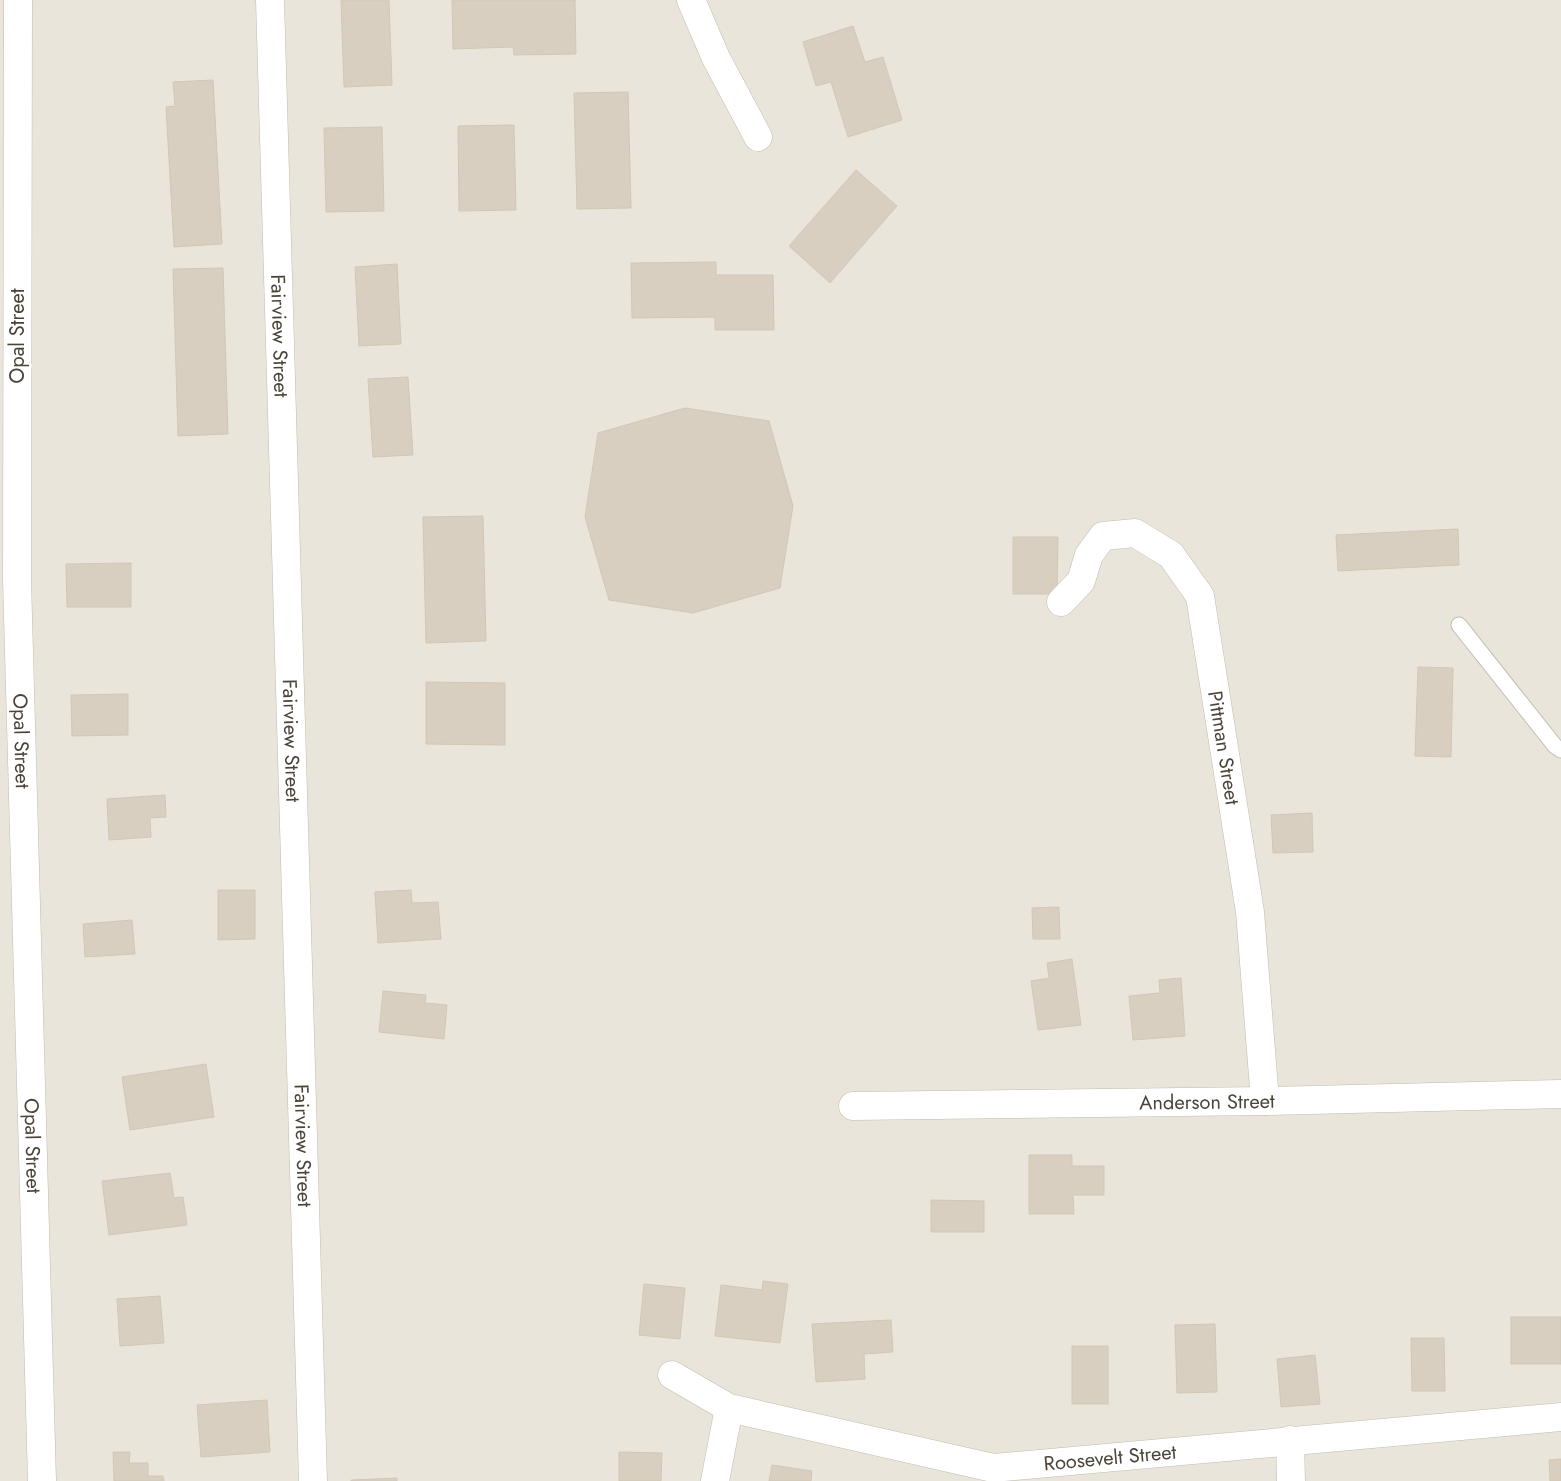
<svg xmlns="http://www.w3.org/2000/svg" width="1561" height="1481" viewBox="0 0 1561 1481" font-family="Jost,sans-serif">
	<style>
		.residential { fill: #eae5da }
		.building { fill: #d8cfc1; stroke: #d3c7b4 }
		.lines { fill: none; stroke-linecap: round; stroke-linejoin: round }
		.service-casing { stroke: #c2bbae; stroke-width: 17 }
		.minor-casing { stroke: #c2bbae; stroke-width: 29 }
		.service { stroke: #fff; stroke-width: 15 }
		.minor { stroke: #fff; stroke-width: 28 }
		.labels { text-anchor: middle; stroke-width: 5; stroke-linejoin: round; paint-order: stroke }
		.street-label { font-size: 20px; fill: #4b4439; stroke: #fff }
	</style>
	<rect width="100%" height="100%" fill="#f6f3ec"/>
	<rect class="residential" x="0" y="0" width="1561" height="1481"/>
	<g class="building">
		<path d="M341,0H389L392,85L344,87Z"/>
		<path d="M452,0H575L576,54L514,55L513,47L453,49Z"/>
		<path d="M853,26L865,62L883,57L902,120L848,137L831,82L816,86L803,42Z"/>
		<path d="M213,80L222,244L174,247L166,107L175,106L173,82Z"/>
		<path d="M628,92L631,208L577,209L574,93Z"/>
		<path d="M514,125L516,210L459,211L458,126Z"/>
		<path d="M382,127L384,211L326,212L324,128Z"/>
		<path d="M856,170L897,206L830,283L789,246Z"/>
		<path d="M716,262V275H773L774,330H715V317L632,318L631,263Z"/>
		<path d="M397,264L401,344L359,346L355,267Z"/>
		<path d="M223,268L228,434L178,436L173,269Z"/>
		<path d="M408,377L413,455L373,457L368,379Z"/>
		<path d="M685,408L769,421L793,506L780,588L693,613L609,600L585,517L598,433Z"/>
		<path d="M483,516L486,641L426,643L423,517Z"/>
		<path d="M1458,529L1459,565L1338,571L1336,535Z"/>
		<path d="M1013,537H1058L1057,594H1013Z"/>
		<path d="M131,563V607H67L66,564Z"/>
		<path d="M1418,667L1453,668L1451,757L1415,756Z"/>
		<path d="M426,682L505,683V745L426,744Z"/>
		<path d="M128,694V735L72,736L71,695Z"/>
		<path d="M165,795L166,817L150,818L151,837L109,840L107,799Z"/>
		<path d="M1312,813L1313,852L1273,853L1271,815Z"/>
		<path d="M218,890H255V939L218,940Z"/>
		<path d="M411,890L412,903L438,902L441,939L378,943L375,892Z"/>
		<path d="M1059,907L1060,939H1033L1032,908Z"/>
		<path d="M132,920L135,954L85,957L83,924Z"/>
		<path d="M1072,959L1081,1025L1038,1030L1031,981L1049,978L1047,963Z"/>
		<path d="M1181,978L1185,1036L1133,1040L1129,996L1160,993L1159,980Z"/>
		<path d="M383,991L426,995L425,1003L447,1005L444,1039L379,1032Z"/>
		<path d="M206,1064L214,1117L130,1130L122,1077Z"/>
		<path d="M1029,1155H1072V1166H1104V1195H1073L1074,1214H1029Z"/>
		<path d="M170,1173L174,1198L183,1197L187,1225L109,1235L102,1181Z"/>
		<path d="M931,1200L984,1201V1232H931Z"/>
		<path d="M763,1281L788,1284L780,1343L715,1336L721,1285L762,1290Z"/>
		<path d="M644,1284L685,1288L680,1339L639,1335Z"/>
		<path d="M160,1296L164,1343L120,1346L117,1299Z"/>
		<rect x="1511" y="1317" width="50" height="47"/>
		<path d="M891,1320L893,1352L864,1354L865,1379L816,1382L812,1324Z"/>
		<path d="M1215,1324L1217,1392L1177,1393L1175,1325Z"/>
		<path d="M1411,1338H1444L1445,1391H1412Z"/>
		<rect x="1072" y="1346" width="36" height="58"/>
		<path d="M1315,1355L1320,1404L1281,1407L1277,1359Z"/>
		<path d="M267,1400L270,1452L201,1457L197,1405Z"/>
		<path d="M113,1452H130L129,1463H148V1476H163L164,1481H114Z"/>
		<path d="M619,1452L662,1453L661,1481H619Z"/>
		<path d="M1561,1459V1481H1550L1549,1460Z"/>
		<path d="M772,1465L812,1471L811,1481H769Z"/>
		<path d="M397,1478V1481H351V1480Z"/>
	</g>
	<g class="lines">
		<g class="service-casing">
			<path id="service" d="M1459,625L1555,746L1561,750"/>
		</g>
		<g class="minor-casing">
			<g id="minor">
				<path id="s1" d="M18,0L17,580L42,1481"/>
				<path id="s2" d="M270,0L313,1481"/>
				<path d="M691,0L716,58L758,137"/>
				<path id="s3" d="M1061,602L1081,581L1089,555L1103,536L1135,533L1171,555L1200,596L1250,912L1265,1101"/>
				<path id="s4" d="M853,1106L1265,1101L1561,1094"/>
				<path id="s5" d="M672,1375L729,1408L993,1468L1561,1417"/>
				<path d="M1290,1440L1291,1481"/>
				<path d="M715,1481L729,1408"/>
			</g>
		</g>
		<use href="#service" class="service"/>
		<use href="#minor" class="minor"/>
	</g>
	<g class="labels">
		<g class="street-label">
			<text transform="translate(17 336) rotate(-90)" y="7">Opal Street</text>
			<text dy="7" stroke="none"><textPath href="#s2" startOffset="336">Fairview Street</textPath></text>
			<text dy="7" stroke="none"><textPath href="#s1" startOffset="741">Opal Street</textPath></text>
			<text dy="7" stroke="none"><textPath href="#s2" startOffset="741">Fairview Street</textPath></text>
			<text dy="7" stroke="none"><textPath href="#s3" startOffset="358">Pittman Street</textPath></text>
			<text dy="7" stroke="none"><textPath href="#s4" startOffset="354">Anderson Street</textPath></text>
			<text dy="7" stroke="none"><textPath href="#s1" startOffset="1146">Opal Street</textPath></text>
			<text dy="7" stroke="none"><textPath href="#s2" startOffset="1146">Fairview Street</textPath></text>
			<text dy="7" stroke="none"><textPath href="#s5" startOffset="454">Roosevelt Street</textPath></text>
		</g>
	</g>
</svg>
